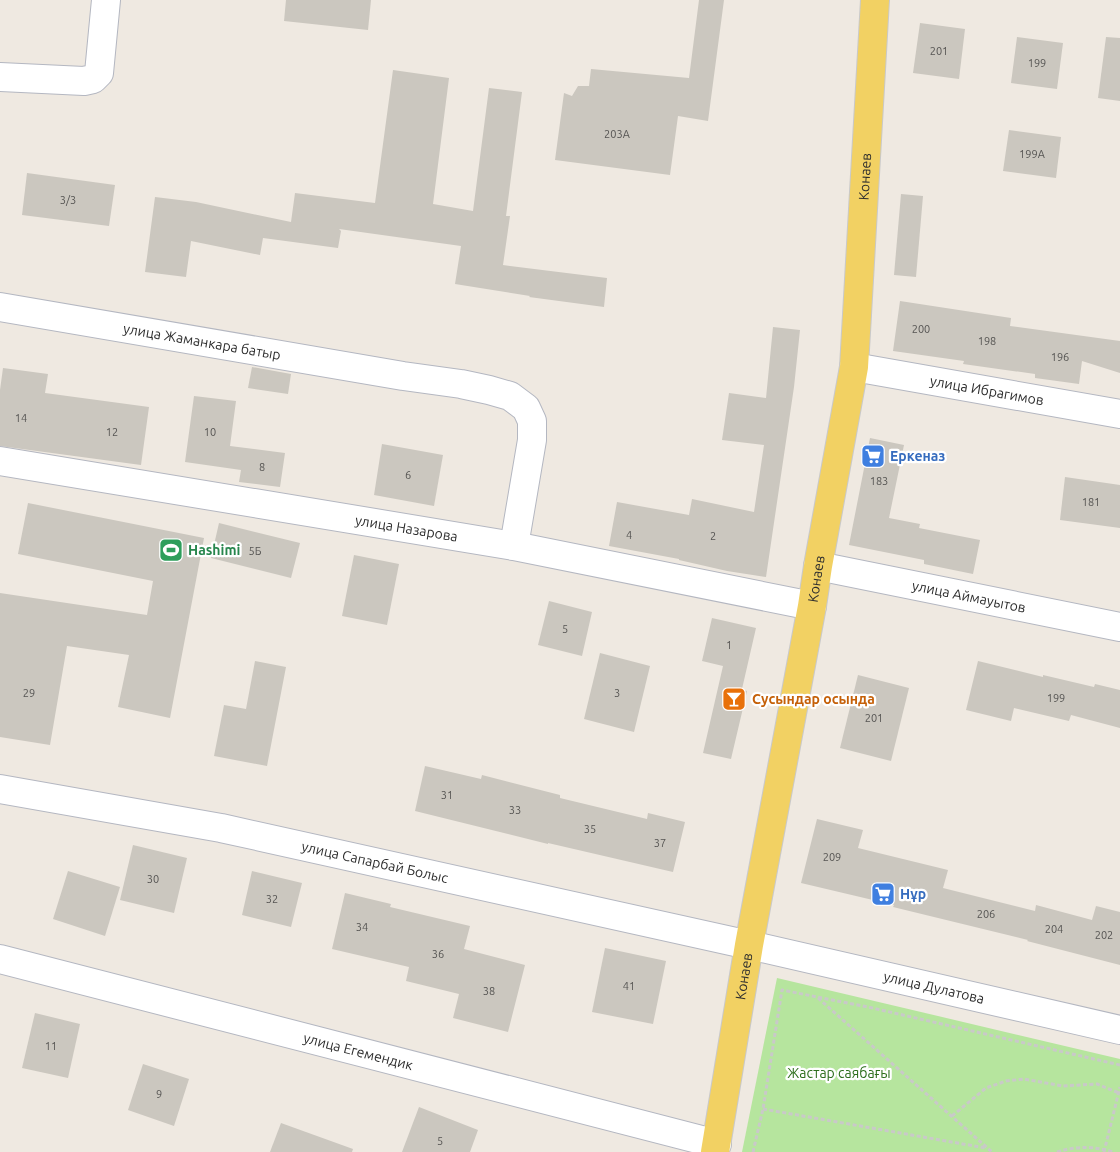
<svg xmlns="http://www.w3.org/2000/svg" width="1120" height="1152" viewBox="0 0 1120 1152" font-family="Ubuntu,sans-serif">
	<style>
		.park { fill: #b6e59e }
		.building { fill: #cbc7bf }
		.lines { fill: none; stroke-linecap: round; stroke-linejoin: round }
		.minor-casing { stroke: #b4b7c1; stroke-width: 30 }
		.major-casing { stroke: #c9c9c9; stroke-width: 30 }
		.path { stroke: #c9c9c9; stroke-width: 3; stroke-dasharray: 4 2.5; stroke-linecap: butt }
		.minor { stroke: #fff; stroke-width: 28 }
		.major { stroke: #f2d163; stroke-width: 28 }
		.labels { text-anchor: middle; stroke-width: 4.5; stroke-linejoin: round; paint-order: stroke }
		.number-label { font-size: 11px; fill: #555452 }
		.street-label { font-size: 14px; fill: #2e2e2e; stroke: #fff }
		.shop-label { font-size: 14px; font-weight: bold; fill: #366cbe; stroke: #fff; text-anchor: start }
		.leisure-label { font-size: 14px; font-weight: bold; fill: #27864d; stroke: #fff; text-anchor: start }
		.food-label { font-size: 14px; font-weight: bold; fill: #c56008; stroke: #fff; text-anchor: start }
		.park-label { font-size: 14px; fill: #2c6e1b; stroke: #fff }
	</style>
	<rect width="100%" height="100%" fill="#efe9e1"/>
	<path class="park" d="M777,978L1120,1059V1152H742Z"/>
	<g class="building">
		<path d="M286,0H371L368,30L284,21Z"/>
		<path d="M699,0H724L708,121L678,116L670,175L555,160L564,93L572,96L578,86H589L591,69L689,78Z"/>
		<path d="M920,23L965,29L959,79L913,73Z"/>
		<path d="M1017,37L1063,43L1057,89L1011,83Z"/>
		<path d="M1106,37L1120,38V101L1098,98Z"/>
		<path d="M393,70L449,78L433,204L473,211L489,88L522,92L506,216H510L503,265L607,278L604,307L529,297L530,296L455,284L461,246L339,229L341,231L338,248L263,238L260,255L191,241L186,277L145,272L155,197L196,202L291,222L295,193L375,203Z"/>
		<path d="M1009,130L1061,137L1056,178L1003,171Z"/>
		<path d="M27,173L115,185L109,226L22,215Z"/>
		<path d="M901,194L923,196L916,277L894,275Z"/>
		<path d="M900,301L1011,318L1010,326L1120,341V373L1082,361L1079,384L1035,378V374L963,364L964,361L893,351Z"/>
		<path d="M773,327L800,330L794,387L766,577L727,571L679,560V559L609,546L617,502L689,515L692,499L754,512L764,445L722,440L729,393L766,398Z"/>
		<path d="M252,367L291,374L288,394L248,388Z"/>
		<path d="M3,368L48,374L45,393L149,407L141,465L0,446V390Z"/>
		<path d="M194,396L236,401L230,446L285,453L280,487L239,482L241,470L185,462Z"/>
		<path d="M870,438L904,445L889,518L920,524L919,528L980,540L973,574L924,564V560L849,545Z"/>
		<path d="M382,444L443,455L434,506L374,495Z"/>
		<path d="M1065,477L1120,485V528L1060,520Z"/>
		<path d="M28,503L204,538L170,718L118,707L129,655L67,646L50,745L0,737V593L147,615L153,581L18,554Z"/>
		<path d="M219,523L300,543L291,578L211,558Z"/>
		<path d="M354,555L399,564L387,625L342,616Z"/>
		<path d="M549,601L592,612L582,656L538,645Z"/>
		<path d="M712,618L756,628L742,689L747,691L731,759L703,753L723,666L702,661Z"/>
		<path d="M600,653L650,666L634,732L584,719Z"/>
		<path d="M255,661L286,667L267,766L214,756L224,705L246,709Z"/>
		<path d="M978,661L1043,677V675L1094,687L1095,684L1120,690V728L1071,715L1069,721L1014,708L1011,721L966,710Z"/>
		<path d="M858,675L909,688L891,761L840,748Z"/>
		<path d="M425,766L481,779L482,775L560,795V798L647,819L648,813L685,822L673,872L548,843V844L415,811Z"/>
		<path d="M817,819L863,830L858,848L948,870L943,888L1035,911L1036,905L1092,920L1096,906L1120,912V965L1027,941L1028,940L893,907L894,905L801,883Z"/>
		<path d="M133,845L187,858L174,913L120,900Z"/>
		<path d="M68,871L120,887L105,936L53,919Z"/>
		<path d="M252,871L302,883L291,927L242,915Z"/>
		<path d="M345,893L391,904L390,907L470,926L464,949L525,965L508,1032L453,1018L459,994L406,981L409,967L332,949Z"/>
		<path d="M605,948L666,961L653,1024L592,1012Z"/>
		<path d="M35,1013L80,1024L68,1078L22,1068Z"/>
		<path d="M143,1064L189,1079L174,1126L128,1110Z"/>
		<path d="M419,1107L478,1130L470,1152H402Z"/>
		<path d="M281,1123L353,1149L352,1152H270Z"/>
	</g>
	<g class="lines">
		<g class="minor-casing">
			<g id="minor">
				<path d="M0,77L84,81L93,79L99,73L106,0"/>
				<path id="s1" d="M0,307L403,376L461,384L489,390L510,396L526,408L532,421V440L514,546"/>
				<path id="s2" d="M854,367L1120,414"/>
				<path id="s3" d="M0,461L514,546L812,606"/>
				<path id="s4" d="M818,566L1120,627"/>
				<path id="s5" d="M0,789L221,828L749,945L1120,1030"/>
				<path id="s6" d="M0,959L717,1144"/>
			</g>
		</g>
		<g class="major-casing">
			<g id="major">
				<path id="s7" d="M715,1152L749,945L812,606L818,566L854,367L875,0"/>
			</g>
		</g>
		<g class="path">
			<path d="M818,998L992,1152"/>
			<path d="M763,1109L986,1148"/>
			<path d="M952,1116L986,1088L1006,1081L1024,1079L1063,1086L1097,1084L1119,1093"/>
			<path d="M753,1152L763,1109L782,990L868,1007L1120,1065"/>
			<path d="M1057,1152C1076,1146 1094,1146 1113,1152"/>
			<path d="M1104,1152L1120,1087"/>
		</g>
		<use href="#minor" class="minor"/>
		<use href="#major" class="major"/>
	</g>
	<defs>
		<g id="supermarket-square" transform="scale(1.25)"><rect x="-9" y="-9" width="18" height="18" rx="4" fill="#3f7fe0" stroke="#fff"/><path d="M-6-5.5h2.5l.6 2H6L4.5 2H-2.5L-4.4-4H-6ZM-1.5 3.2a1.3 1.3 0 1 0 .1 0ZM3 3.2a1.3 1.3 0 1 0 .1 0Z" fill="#fff"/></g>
		<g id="stadium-square" transform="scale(1.25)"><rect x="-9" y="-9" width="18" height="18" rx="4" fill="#2e9e5b" stroke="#fff"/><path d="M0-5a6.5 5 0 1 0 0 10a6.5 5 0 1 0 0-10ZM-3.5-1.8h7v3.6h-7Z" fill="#fff"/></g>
		<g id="bar-square" transform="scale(1.25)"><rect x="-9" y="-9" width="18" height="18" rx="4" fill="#e8710a" stroke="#fff"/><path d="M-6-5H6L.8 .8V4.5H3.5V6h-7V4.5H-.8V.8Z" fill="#fff"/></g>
	</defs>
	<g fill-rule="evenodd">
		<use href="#supermarket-square" x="873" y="456"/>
		<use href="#stadium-square" x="171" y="550"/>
		<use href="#bar-square" x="734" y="699"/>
		<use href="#supermarket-square" x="883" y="894"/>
	</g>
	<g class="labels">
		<g class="number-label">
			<text x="939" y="55">201</text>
			<text x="1037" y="67">199</text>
			<text x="617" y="138">203А</text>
			<text x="1032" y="158">199А</text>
			<text x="68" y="204">3/3</text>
			<text x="921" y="333">200</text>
			<text x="987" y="345">198</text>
			<text x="1060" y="361">196</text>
			<text x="21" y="422">14</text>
			<text x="112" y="436">12</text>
			<text x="210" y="436">10</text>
			<text x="262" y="471">8</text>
			<text x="408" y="479">6</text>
			<text x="879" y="485">183</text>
			<text x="1091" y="506">181</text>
			<text x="629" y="539">4</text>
			<text x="713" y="540">2</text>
			<text x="255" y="555">5Б</text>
			<text x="565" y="633">5</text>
			<text x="729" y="649">1</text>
			<text x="29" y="697">29</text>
			<text x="617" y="697">3</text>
			<text x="1056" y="702">199</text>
			<text x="874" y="722">201</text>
			<text x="447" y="799">31</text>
			<text x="515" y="814">33</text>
			<text x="590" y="833">35</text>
			<text x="660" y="847">37</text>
			<text x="832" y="861">209</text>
			<text x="153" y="883">30</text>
			<text x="272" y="903">32</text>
			<text x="986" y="918">206</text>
			<text x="362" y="931">34</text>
			<text x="1054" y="933">204</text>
			<text x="1104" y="939">202</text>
			<text x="438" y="958">36</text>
			<text x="629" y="990">41</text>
			<text x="489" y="995">38</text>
			<text x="51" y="1050">11</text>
			<text x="159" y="1098">9</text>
			<text x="440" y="1145">5</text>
		</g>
		<g class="street-label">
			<text dy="5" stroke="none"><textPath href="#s7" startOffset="988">Конаев</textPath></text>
			<text dy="5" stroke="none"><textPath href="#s1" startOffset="205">улица Жаманкара батыр</textPath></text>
			<text dy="5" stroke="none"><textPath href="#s2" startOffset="135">улица Ибрагимов</textPath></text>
			<text dy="5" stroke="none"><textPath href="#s3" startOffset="412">улица Назарова</textPath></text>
			<text dy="5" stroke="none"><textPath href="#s7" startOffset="582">Конаев</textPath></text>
			<text dy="5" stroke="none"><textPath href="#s4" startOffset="154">улица Аймауытов</textPath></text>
			<text dy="5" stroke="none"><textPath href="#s5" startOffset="382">улица Cапарбай Болыс</textPath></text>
			<text dy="5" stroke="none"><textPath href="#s7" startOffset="178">Конаев</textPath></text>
			<text dy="5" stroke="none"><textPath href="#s5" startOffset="955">улица Дулатова</textPath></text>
			<text dy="5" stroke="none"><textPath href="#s6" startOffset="370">улица Егемендик</textPath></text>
		</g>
		<g class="shop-label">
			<text x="890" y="461">Еркеназ</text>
			<text x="900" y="899">Нұр</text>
		</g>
		<g class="leisure-label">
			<text x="188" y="555">Hashimi</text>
		</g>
		<g class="food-label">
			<text x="752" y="704">Сусындар осында</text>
		</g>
		<g class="park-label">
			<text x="839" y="1078">Жастар саябағы</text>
		</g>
	</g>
</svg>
